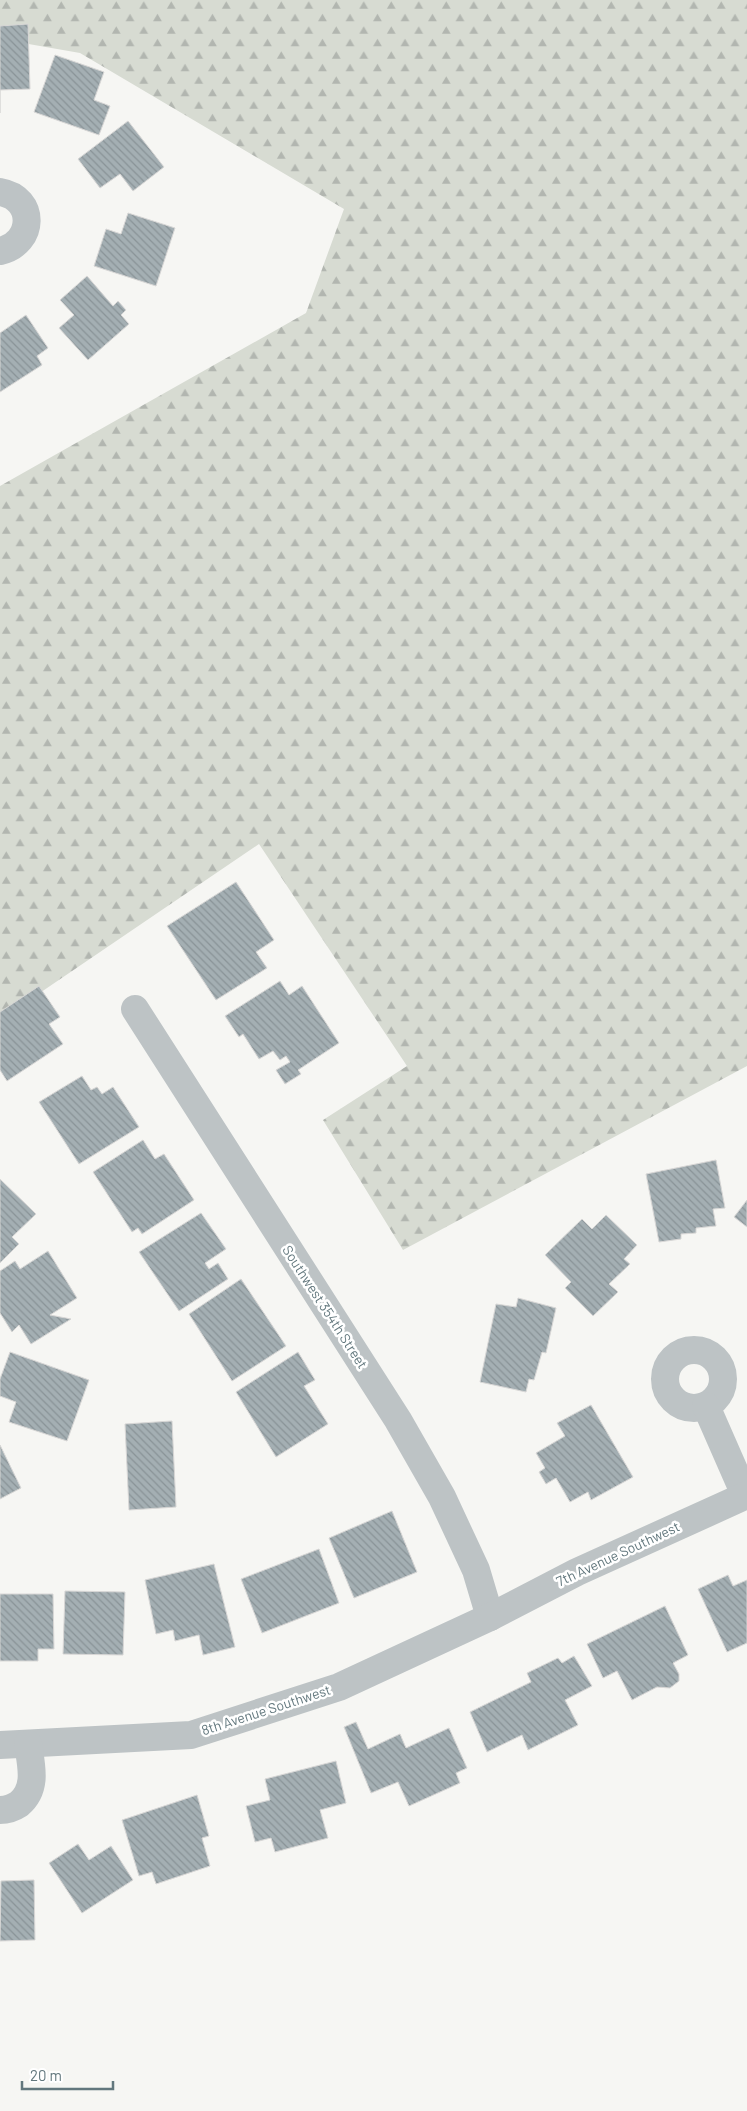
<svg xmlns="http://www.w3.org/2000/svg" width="747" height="2111" viewBox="0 0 747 2111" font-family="Barlow,sans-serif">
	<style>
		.forest { fill: url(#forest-firs) }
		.building { fill: url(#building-back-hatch); stroke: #d8d7d6 }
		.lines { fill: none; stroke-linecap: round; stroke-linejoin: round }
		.minor { stroke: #bdc3c5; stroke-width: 28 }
		.labels { text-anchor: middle; stroke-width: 5; stroke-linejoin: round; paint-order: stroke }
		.street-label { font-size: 14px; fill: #62777d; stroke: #fff }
	</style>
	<defs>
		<pattern id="forest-firs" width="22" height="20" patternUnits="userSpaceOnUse" patternTransform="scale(1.25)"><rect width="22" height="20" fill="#d7dbd2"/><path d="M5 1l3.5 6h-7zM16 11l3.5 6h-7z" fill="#b2b6b0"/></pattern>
		<pattern id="building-back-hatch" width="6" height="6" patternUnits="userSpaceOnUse" patternTransform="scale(1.25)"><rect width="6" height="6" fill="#a4afb3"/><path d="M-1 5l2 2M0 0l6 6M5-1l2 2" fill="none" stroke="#899397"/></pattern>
	</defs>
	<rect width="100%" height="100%" fill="#f6f6f3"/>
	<path class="forest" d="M0,0H747V1066L403,1250L323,1120L407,1066L259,844L0,1020V486L306,313L344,209L80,53L0,39Z"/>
	<g class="building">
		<path d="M28,24L30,89L0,90V113V26Z"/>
		<path d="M55,55L104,72L94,100L110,106L99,135L34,112Z"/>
		<path d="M128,121L164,167L133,191L120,174L100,188L78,159Z"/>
		<path d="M128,213L175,228L156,286L94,266L106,229L121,234Z"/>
		<path d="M87,276L113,306L118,301L126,310L121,315L129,324L88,360L59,328L74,315L60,300Z"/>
		<path d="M26,315L48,348L37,356L42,365L0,392V333Z"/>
		<path d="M236,882L274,940L256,952L267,968L216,1000L167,926Z"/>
		<path d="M280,981L289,995L302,986L339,1043L298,1070L301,1074L285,1084L276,1070L290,1062L286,1056L280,1060L273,1051L259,1059L243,1034L239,1037L225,1016Z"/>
		<path d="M39,986L60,1017L49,1024L63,1044L7,1081L0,1070V1012Z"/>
		<path d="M82,1076L91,1090L97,1087L102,1094L113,1087L139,1127L79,1164L39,1102Z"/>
		<path d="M143,1140L155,1159L164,1154L194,1200L142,1234L138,1228L132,1232L93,1172Z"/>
		<path d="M716,1160L725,1208L713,1209L716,1226L696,1228V1233L681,1234V1239L659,1242L646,1174Z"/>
		<path d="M0,1179L36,1214L12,1237L19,1244L0,1263Z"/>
		<path d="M747,1200V1227L734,1217Z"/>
		<path d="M201,1213L226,1249L205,1263L209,1269L218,1263L228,1279L179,1311L139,1252Z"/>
		<path d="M606,1215L637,1245L624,1259L630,1264L609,1284L618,1292L593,1316L565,1288L571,1282L545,1255L582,1219L592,1229Z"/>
		<path d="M48,1251L77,1298L50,1315L71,1319L31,1344L19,1325L12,1332L0,1313V1271L15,1261L20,1269Z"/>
		<path d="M241,1279L286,1346L232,1381L189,1314Z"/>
		<path d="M518,1298L556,1308L546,1353L542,1352L534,1380L529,1379L526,1392L480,1382L496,1304L516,1307Z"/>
		<path d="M10,1352L89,1380L67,1441L9,1422L16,1402L0,1396V1379Z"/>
		<path d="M298,1352L315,1380L304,1386L328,1424L276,1457L236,1392Z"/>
		<path d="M591,1405L633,1477L591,1500L588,1492L570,1502L556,1478L546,1484L539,1472L545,1468L536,1453L565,1436L557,1423Z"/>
		<path d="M172,1421L176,1507L129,1510L125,1424Z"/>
		<path d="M0,1445L21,1488L0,1499Z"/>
		<path d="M392,1511L417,1572L354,1598L329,1538Z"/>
		<path d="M319,1549L339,1603L262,1633L241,1579Z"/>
		<path d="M214,1564L235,1647L203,1655L199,1635L175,1641L173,1630L156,1634L145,1580Z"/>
		<path d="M728,1575L733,1586L747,1580V1643L727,1652L698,1589Z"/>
		<path d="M65,1591L125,1592L123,1655L63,1654Z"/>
		<path d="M0,1594H53L54,1649H38V1661H0Z"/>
		<path d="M665,1606L688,1655L673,1663L679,1674V1681L670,1688L657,1687L632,1700L617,1671L603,1678L587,1644Z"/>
		<path d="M574,1656L592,1686L565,1700L578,1725L528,1750L522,1735L487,1752L470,1712L531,1682L527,1673L558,1658L562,1663Z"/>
		<path d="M356,1722L368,1749L400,1734L406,1748L449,1728L467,1768L456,1773L460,1783L409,1806L398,1782L371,1793L344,1727Z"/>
		<path d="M336,1761L346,1803L320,1810L328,1838L275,1852L271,1838L255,1842L246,1806L270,1800L265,1779Z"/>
		<path d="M197,1795L209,1836L202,1838L210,1866L156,1884L152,1872L139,1876L122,1820Z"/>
		<path d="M78,1844L89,1860L111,1846L133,1880L82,1913L49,1863Z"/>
		<path d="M34,1880L35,1940L0,1941L1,1881Z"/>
	</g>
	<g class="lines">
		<g class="minor">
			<path d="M0,192C36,198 35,243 0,251"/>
			<path d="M135,1009L398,1420L442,1497L476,1570L490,1617"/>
			<circle cx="694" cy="1379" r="29"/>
			<path d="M706,1406L745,1495"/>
			<path d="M0,1745L191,1735L339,1687L490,1617L577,1572L747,1495"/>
			<path d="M0,1810C7,1810 13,1808 19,1804C38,1788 31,1765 28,1744"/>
		</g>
	</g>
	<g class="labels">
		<g class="street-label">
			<text transform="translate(325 1307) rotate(57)" y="5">Southwest 354th Street</text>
			<text transform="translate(618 1554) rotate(-25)" y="5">7th Avenue Southwest</text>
			<text transform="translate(266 1710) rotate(-18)" y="5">8th Avenue Southwest</text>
		</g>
	</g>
	<path d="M22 2081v8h91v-8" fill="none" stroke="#62777d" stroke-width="2.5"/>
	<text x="30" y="2081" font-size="15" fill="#62777d" stroke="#ffffff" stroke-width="4" paint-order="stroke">20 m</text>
</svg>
